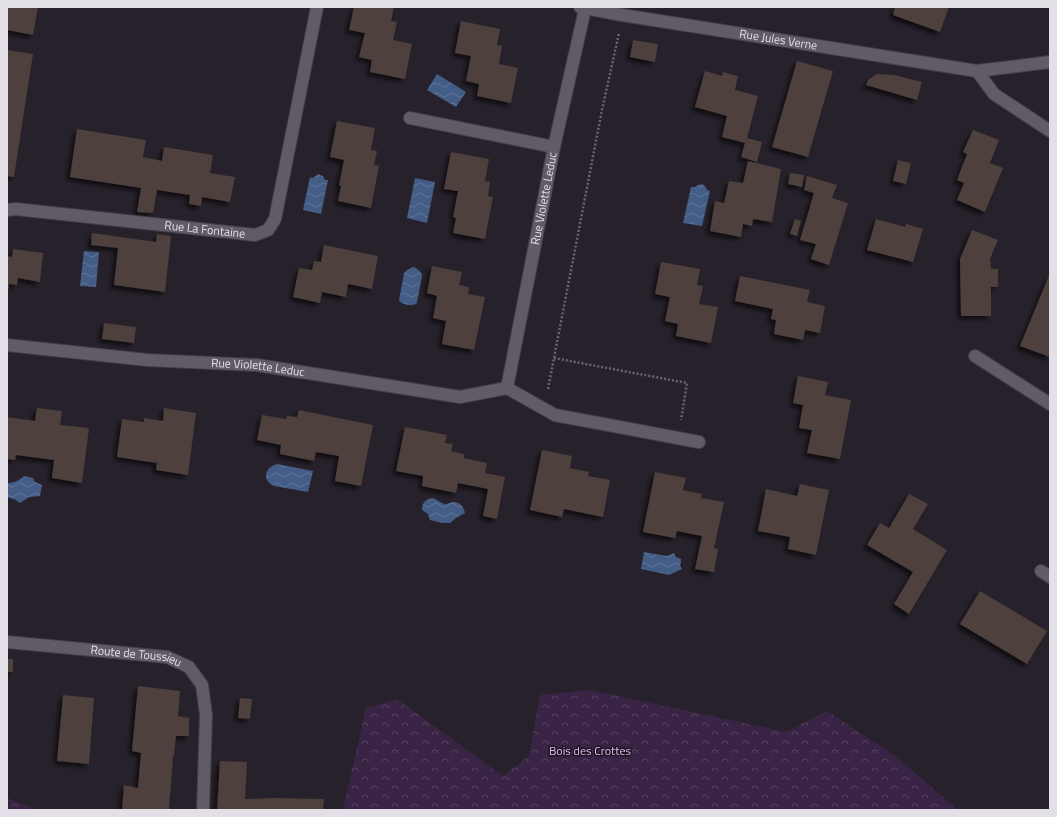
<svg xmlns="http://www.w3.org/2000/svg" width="1057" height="817" viewBox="0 0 1057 817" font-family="'Titillium Web',sans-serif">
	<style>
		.forest { fill: url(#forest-crowns) }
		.water { fill: url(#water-waves) }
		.building { fill: #4d3f3c; filter: url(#shadow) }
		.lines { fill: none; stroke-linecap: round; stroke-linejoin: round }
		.minor-casing { stroke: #433e46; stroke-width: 14 }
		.path { stroke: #6a656e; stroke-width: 2.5; stroke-dasharray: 2 2; stroke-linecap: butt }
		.minor { stroke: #625b66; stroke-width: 12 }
		.labels { text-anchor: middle; stroke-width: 3; stroke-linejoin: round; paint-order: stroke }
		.street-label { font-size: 12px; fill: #e3dfe6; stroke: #1e1821 }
		.park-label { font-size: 12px; fill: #e5b9fd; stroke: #1e1821 }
	</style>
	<defs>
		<pattern id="forest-crowns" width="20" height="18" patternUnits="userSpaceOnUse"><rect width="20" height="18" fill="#3a2445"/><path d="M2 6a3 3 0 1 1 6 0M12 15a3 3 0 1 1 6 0" fill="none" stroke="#564360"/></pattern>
		<pattern id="water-waves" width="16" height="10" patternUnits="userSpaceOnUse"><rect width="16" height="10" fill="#435d86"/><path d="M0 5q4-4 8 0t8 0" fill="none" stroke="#5e7497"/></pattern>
		<filter id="shadow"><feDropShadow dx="-3.5" dy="3.5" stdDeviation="2" flood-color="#0009"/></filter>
	</defs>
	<rect width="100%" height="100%" fill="#27212b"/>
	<g class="forest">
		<path d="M590,690L786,732L827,711L894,755L958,810H343L366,708L397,699L503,776L529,756L540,695Z"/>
		<path d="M7,798L37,810H7Z"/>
	</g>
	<g class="water">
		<path d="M437,74L466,92L456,107L427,90Z"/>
		<path d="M318,174L323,176L325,180H328L321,214L303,210L310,177L313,178Z"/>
		<path d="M415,178L435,182L427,223L407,218Z"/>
		<path d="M702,184L705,186L707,190L710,191L702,226L683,223L691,187H695L698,185Z"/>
		<path d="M84,251L99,252L96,287L80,286Z"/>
		<path d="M413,267C417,268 422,272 422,276L417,302L416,304C411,306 402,305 399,300L404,273L407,270Z"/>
		<path d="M277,464L313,471L308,492L274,486C261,480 265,467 277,464Z"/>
		<path d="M24,476L33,478L35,482L42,485L40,496L29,497L20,503L16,500L7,497V483C14,483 18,481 24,476Z"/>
		<path d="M433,498C437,499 440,503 444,504C448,505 450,502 454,502C461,502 464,508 465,513L456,518L450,523H442L430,520L428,514L422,510C422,503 425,499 433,498Z"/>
		<path d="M644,552L667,556L674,553L676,557L681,559V563L680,565L682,569L669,575L641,569Z"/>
	</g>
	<g class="building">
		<path d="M7,7H38L33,35L7,30Z"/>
		<path d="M354,7H394L391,21L397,22L393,40L412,44L405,79L370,72L372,60L359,57L365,33L349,30Z"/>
		<path d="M895,7H949L940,32L893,15Z"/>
		<path d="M461,21L500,29L497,45L502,46L499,64L518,68L511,103L477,96L479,84L466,81L471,56L455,53Z"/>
		<path d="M633,40L658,44L655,62L630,57Z"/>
		<path d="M7,50L33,54L14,177L7,176Z"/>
		<path d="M797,61L833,71L808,157L772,147Z"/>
		<path d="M705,71L722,76L723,72L738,76L735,90L758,96L747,138L762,142L757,162L741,157L745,143L722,137L727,116L695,107Z"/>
		<path d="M877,74L894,75L922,82L917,100L866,85L868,80Z"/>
		<path d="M337,121L375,128L371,150L377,151L374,165L379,166L371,208L338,201L341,186L339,185L344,160L330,157Z"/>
		<path d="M77,129L146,140L143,157L162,161L164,147L213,155L210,173L235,177L230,202L202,197L201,206L189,204L190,195L157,190L153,213L137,212L141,188L70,177Z"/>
		<path d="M973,130L999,140L990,163L1003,168L985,212L957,200L964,183L957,180L967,154L963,152Z"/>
		<path d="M451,152L489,159L485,181L490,182L488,196L493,197L485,239L453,233L456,218L453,217L458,191L444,189Z"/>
		<path d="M898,160L911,163L906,184L893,181Z"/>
		<path d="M748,161L781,169L772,222L753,219L752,226L743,224L741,237L710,231L715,201L724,203L729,181L743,183Z"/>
		<path d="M790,173L804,175L802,187L788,184Z"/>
		<path d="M807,176L837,185L832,198L848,203L829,265L811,259L816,244L800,240L814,193L804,190Z"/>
		<path d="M795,219L801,221L797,236L790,234Z"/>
		<path d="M876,219L905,227L906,224L923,229L913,262L867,250Z"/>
		<path d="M972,230L998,240L990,259L991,269H998V287H991V316H961L960,259Z"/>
		<path d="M92,233L156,242L157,234L171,236L165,292L114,285L118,248L91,245Z"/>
		<path d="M324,245L378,256L372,289L348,284L346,297L322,292L320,303L293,297L299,268L312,270L314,261L321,262Z"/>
		<path d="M13,249L43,253L40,282L18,278L17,285L9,284L8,293H7V256L12,257Z"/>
		<path d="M661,262L700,269L697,285L703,286L699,304L718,307L711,343L676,336L678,324L665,321L670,297L655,294Z"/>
		<path d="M432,266L462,272L459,285L469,287L468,294L485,297L474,350L442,344L446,321L433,318L437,296L427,293Z"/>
		<path d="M1050,273V357L1020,346Z"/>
		<path d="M740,276L810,290L807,302L825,306L820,333L805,330L803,340L774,334L776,320L771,319L773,309L735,301Z"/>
		<path d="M104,323L136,327L134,343L102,339Z"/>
		<path d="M798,376L828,382L825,395L851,400L840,459L807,453L812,430L799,428L803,405L793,403Z"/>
		<path d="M37,408L62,411L60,425L89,428L82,483L52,478L54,460L16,455L15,460L7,459V417L35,421Z"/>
		<path d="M164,408L196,413L188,475L156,470L157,463L117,457L122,419L144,422V418L163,421Z"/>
		<path d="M299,410L373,425L361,486L335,481L339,456L316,452L314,461L280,454L281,445L257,440L262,415L286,419L287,416L297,417Z"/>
		<path d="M405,427L447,435L445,443L453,444L451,451L464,454V458L487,463L485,473L505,477L497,519L483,516L488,489L458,483L456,493L422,486L423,476L396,471Z"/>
		<path d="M542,450L572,456L570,468L589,472L588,476L610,480L603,517L564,509L562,517L530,510Z"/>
		<path d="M655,472L686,478L683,490L702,494L701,498L724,502L714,548L718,549L714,572L695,569L702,536L677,531L675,538L643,532Z"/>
		<path d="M800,484L829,490L816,555L788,549L790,537L758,531L766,489L797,496Z"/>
		<path d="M909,494L928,504L913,529L947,550L909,614L894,604L913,572L867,545L880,523L889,528Z"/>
		<path d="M980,591L1047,631L1027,664L960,624Z"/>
		<rect x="7" y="659" width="6" height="13"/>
		<path d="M138,686L180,691L178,716L189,718V736H176L174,756H173L169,810H131L122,809L124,785L138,788L141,753L132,751Z"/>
		<path d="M63,695L94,698L89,764L57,761Z"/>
		<path d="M240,698L252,699L250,719L238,718Z"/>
		<path d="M220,761L247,762L245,799L275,798L324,799L323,810H217Z"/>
	</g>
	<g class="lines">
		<g class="minor-casing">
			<g id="minor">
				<path id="s1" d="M580,7L622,15L977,71L1050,62"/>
				<path d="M977,71L994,94L1050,131"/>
				<path d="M410,118L554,147"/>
				<path id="s2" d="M7,210L16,209L255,235L268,230L275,219L317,7"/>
				<path id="s3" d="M7,345L147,360L257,365L460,397L507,388L555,415L699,442"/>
				<path d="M975,356L1050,404"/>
				<path id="s4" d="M507,388L554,147L585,9"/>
				<path d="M1041,571L1050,577"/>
				<path id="s5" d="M7,642L167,657L189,667L202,685L206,715L203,810"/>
			</g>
		</g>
		<g class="path">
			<path d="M554,358L687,383L681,420"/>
			<path d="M548,389L602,110L619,33"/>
		</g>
		<use href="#minor" class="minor"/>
	</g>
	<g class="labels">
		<g class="street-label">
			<text dy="4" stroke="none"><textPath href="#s1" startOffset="201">Rue Jules Verne</textPath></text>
			<text dy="4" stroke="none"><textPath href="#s4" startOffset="193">Rue Violette Leduc</textPath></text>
			<text dy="4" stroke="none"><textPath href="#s2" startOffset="199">Rue La Fontaine</textPath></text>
			<text dy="4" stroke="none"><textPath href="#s3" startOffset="252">Rue Violette Leduc</textPath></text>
			<text dy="4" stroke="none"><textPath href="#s5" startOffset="130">Route de Toussieu</textPath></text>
		</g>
		<g class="park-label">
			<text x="590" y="755">Bois des Crottes</text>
		</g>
	</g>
	<rect width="1057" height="817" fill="none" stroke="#e3dfe6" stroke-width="16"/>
</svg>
